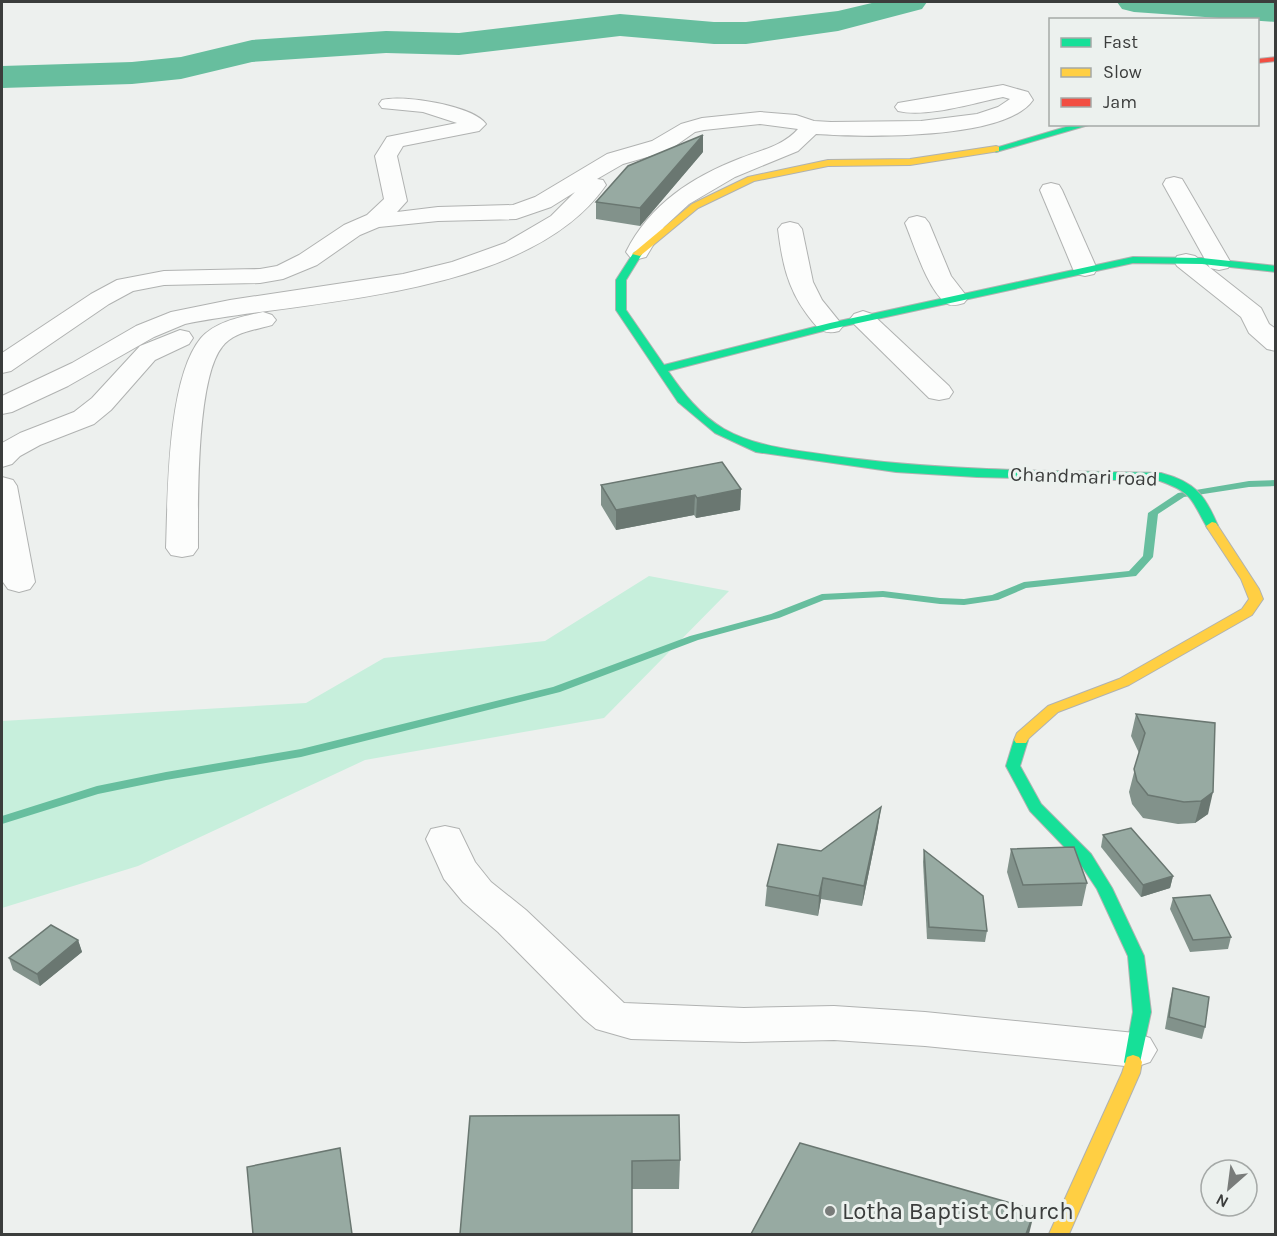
<svg xmlns="http://www.w3.org/2000/svg" width="1277" height="1236" viewBox="0 0 1277 1236" font-family="Karla,sans-serif">
	<style>
		.green { fill: #c7efdc }
		.lines { fill: none; stroke-linecap: round; stroke-linejoin: round }
		.stream { fill: #67be9e; fill-rule: evenodd }
		.river { fill: #67be9e; fill-rule: evenodd }
		.street-casing { stroke: #b0b2b1; stroke-width: 2 }
		.fast-casing { stroke: #b0b2b1; stroke-width: 2 }
		.slow-casing { stroke: #b0b2b1; stroke-width: 2 }
		.jam-casing { stroke: #b0b2b1; stroke-width: 2 }
		.street { fill: #fcfdfc; fill-rule: evenodd }
		.fast { fill: #16e098; fill-rule: evenodd }
		.slow { fill: #ffcf43; fill-rule: evenodd }
		.jam { fill: #f24e42; fill-rule: evenodd }
		.wall { fill: #82928b }
		.shaded-wall { fill: #6a7771 }
		.building { fill: #97aaa2; stroke: #6a7771; stroke-width: 1.5 }
		.poi-dot { fill: #797c7a; stroke: #ecf1ee; stroke-width: 2 }
		.labels { text-anchor: middle; stroke-width: 6; stroke-linejoin: round; paint-order: stroke }
		.street-label { font-size: 20px; fill: #3b3d3c; stroke: #ecf1ee }
		.near-poi-label { font-size: 24px; fill: #3b3d3c; stroke: #ecf1ee; text-anchor: start }
	</style>
	<rect width="100%" height="100%" fill="#edf0ee"/>
	<path class="green" d="M649,576L729,591L604,718L365,760L138,866L2,908V721L306,703L384,658L545,641Z"/>
	<g class="lines">
		<path class="stream" d="M1276,480V486L1249,487L1184,497L1158,514L1153,557L1136,576L1026,588L998,600L964,605L940,604L883,597L824,600L779,618L698,640L560,692L301,757L166,780L98,794L2,824V816L97,786L166,772L301,749L553,687L690,636L771,614L822,594L883,591L940,598L964,599L992,595L1024,582L1129,571L1143,556L1148,513L1178,493L1249,481Z"/>
		<g class="river">
			<path d="M876,2H927L922,9L838,31L746,44H714L620,36L459,55L386,53L252,62L181,79L132,84L2,88V66L132,62L181,57L252,40L386,31L459,33L620,14L714,22H746L838,11Z"/>
			<path d="M1117,2H1276V22L1134,12L1122,9Z"/>
		</g>
		<g class="street-casing">
			<g id="street">
				<path d="M1003,85L1028,92L1033,100C1005,141 862,137 816,134L798,151L735,177L689,204L664,227L646,257L638,259L630,257L626,252C650,204 692,177 741,158C761,150 783,146 798,129L760,124L704,130L695,132L668,151L623,164L597,179L603,180L606,185C528,298 309,299 185,324L154,337L68,386L12,412L2,414V396L72,363L136,326L171,312L230,300L403,274L452,262L505,243L551,216L575,192L551,207L516,219L438,221L379,227L360,235L317,265L283,279L260,283L164,285L133,291L109,304L11,371L2,373V353L91,294L117,280L164,271L260,269L277,266L299,255L344,225L367,215L384,199L375,156L387,137L457,123L423,112L382,108L379,104L382,100C403,94 474,106 486,124L479,131L403,146L397,156L407,201L397,212L438,207L513,205L535,197L607,154L652,141L681,124L702,118L760,112L796,115L814,121L831,122L921,121L977,114L998,107L1010,99L1003,97C974,103 926,118 898,111L895,107L898,103Z"/>
				<path d="M1174,177L1182,179L1185,184L1231,263L1228,268L1219,270L1210,268L1207,263L1163,184L1166,179Z"/>
				<path d="M1051,183L1059,185L1062,190L1097,269L1094,274L1085,276L1076,274L1073,269L1040,190L1043,185Z"/>
				<path d="M917,216L925,218L929,223L951,276L968,298L964,303C958,305 951,307 946,303C927,289 914,244 905,223L909,218Z"/>
				<path d="M790,222L798,224L802,229L813,282L822,300L843,326L839,331C821,336 816,326 806,313C787,287 782,261 778,229L782,224Z"/>
				<path d="M1186,254L1195,256L1261,308L1269,324L1276,329V351L1267,349L1249,333L1241,317L1177,266L1174,261L1177,256Z"/>
				<path d="M863,311L872,314L949,386L953,392L949,398L939,400L929,398L854,324L850,319L854,314Z"/>
				<path d="M263,312L272,315L276,320L272,325C255,330 233,332 222,347C196,379 198,505 198,548L193,555L182,557L171,555L166,548C168,495 167,379 201,338C216,321 242,317 263,312Z"/>
				<path d="M180,330L189,332L193,338L189,344L155,360L111,410L94,424L40,445L20,456L12,464L2,467V443L20,433L74,412L92,398L140,346Z"/>
				<path d="M2,477L13,480L17,486L35,582L30,589L19,592L8,589L3,582L2,573Z"/>
				<path d="M445,826L459,829L475,862L491,882L526,910L624,1003L744,1008L834,1006L925,1012L1135,1033L1150,1038L1157,1050L1150,1062L1135,1067L925,1046L834,1040L744,1042L631,1039L596,1029L584,1019L498,932L463,902L444,879L426,839L431,829Z"/>
			</g>
		</g>
		<g class="fast-casing">
			<g id="fast">
				<path d="M1076,124H1092L996,152L992,149Z"/>
				<path d="M637,251L642,254L626,280V310L664,365L830,323L1133,257L1202,258L1276,266V272L1202,264L1133,263L831,329L668,371C683,393 700,415 724,429C758,448 796,450 834,456C942,471 1051,471 1161,473C1195,482 1205,495 1218,526L1212,530L1208,529C1191,500 1194,493 1160,481L977,477L896,472L756,452L715,433L678,402L616,310V280L634,252Z"/>
				<path d="M1021,735L1028,740L1020,766L1041,804L1091,854L1112,888L1144,956L1151,1012L1139,1067L1133,1069L1127,1067L1124,1062L1133,1012L1128,956L1097,889L1079,862L1030,811L1006,766L1014,740Z"/>
			</g>
		</g>
		<g class="slow-casing">
			<g id="slow">
				<path d="M996,146L999,147V151L910,165L828,166L754,181L698,208L640,256L632,254L692,204L748,177L828,160L910,159Z"/>
				<path d="M1212,522L1216,523L1259,589L1263,599L1252,615L1129,685L1058,712L1029,738L1026,743H1016L1014,740L1017,733L1048,706L1119,679L1242,609L1249,599L1241,579L1206,526Z"/>
				<path d="M1133,1055L1139,1057L1142,1062L1140,1073L1069,1234H1049L1122,1073L1127,1057Z"/>
			</g>
		</g>
		<g class="jam-casing">
			<path id="jam" d="M1276,57V61L1258,63V59Z"/>
		</g>
		<use href="#street" class="street"/>
		<use href="#fast" class="fast"/>
		<use href="#slow" class="slow"/>
		<use href="#jam" class="jam"/>
	</g>
	<g class="wall">
		<path d="M703,152L640,226L596,219V202Z"/>
		<path d="M601,485L741,489L740,510L696,518L694,515L616,530L601,505Z"/>
		<path d="M1136,714L1215,723L1208,814L1195,823L1178,824L1143,818L1132,804L1129,792L1139,753L1131,736Z"/>
		<path d="M878,827L862,906L821,899L818,916L765,906L767,886L821,851Z"/>
		<path d="M1103,835L1173,876L1170,888L1141,897L1101,847Z"/>
		<path d="M1011,849L1087,883L1082,906L1018,908L1007,872Z"/>
		<path d="M924,850L987,931L985,942L927,939L923,862Z"/>
		<path d="M1173,898L1231,937L1228,949L1190,952L1170,909Z"/>
		<path d="M78,940L82,952L40,986L13,970L9,958Z"/>
		<path d="M1173,988L1205,1027L1202,1039L1165,1029L1170,1000Z"/>
		<path d="M470,1116L680,1160L679,1189H632V1234H460Z"/>
	</g>
	<g class="shaded-wall">
		<path d="M703,135V152L640,226V208Z"/>
		<path d="M741,489L740,510L696,518L697,498Z"/>
		<path d="M695,495L694,515L616,530V510Z"/>
		<path d="M1213,792L1208,814L1195,823L1201,801Z"/>
		<path d="M881,807L878,827L862,906L864,886Z"/>
		<path d="M1173,876L1170,888L1141,897L1143,885Z"/>
		<path d="M823,878L821,899L818,916L819,896Z"/>
		<path d="M78,940L82,952L40,986L37,974Z"/>
		<path d="M1035,1210L1029,1234H1026Z"/>
	</g>
	<g class="building">
		<path d="M703,135L640,208L596,202L628,166Z"/>
		<path d="M722,462L741,489L697,498L695,495L616,510L601,485Z"/>
		<path d="M1136,714L1215,723L1213,792L1201,801L1184,802L1148,795L1137,781L1134,769L1145,733Z"/>
		<path d="M881,807L864,886L823,878L819,896L767,886L778,844L821,851Z"/>
		<path d="M1131,828L1173,876L1143,885L1103,835Z"/>
		<path d="M1074,847L1087,883L1023,885L1011,849Z"/>
		<path d="M924,850L983,896L987,931L929,927Z"/>
		<path d="M1210,895L1231,937L1193,940L1173,898Z"/>
		<path d="M51,925L78,940L37,974L9,958Z"/>
		<path d="M1173,988L1209,997L1205,1027L1169,1017Z"/>
		<path d="M679,1115L680,1160L632,1161V1233L460,1234L470,1116Z"/>
		<path d="M800,1143L1035,1210L1026,1234H751Z"/>
		<path d="M340,1148L352,1234H253L247,1167Z"/>
	</g>
	<circle class="poi-dot" cx="830" cy="1211" r="6"/>
	<g class="labels">
		<g class="street-label">
			<text transform="translate(1084 476) rotate(2)" y="7">Chandmari road</text>
		</g>
		<g class="near-poi-label">
			<text x="842" y="1219">Lotha Baptist Church</text>
		</g>
	</g>
	<rect width="1277" height="1236" fill="none" stroke="#3b3d3c" stroke-width="6"/>
	<rect x="1049" y="18" width="210" height="108" fill="#ecf1ee" stroke="#a5a9a7" stroke-width="1.5"/>
	<rect x="1061" y="38" width="30" height="9" fill="#16e098" stroke="#a5a9a7" stroke-width="1.5"/>
	<text x="1103" y="48" font-size="18" fill="#3b3d3c">Fast</text>
	<rect x="1061" y="68" width="30" height="9" fill="#ffcf43" stroke="#a5a9a7" stroke-width="1.5"/>
	<text x="1103" y="78" font-size="18" fill="#3b3d3c">Slow</text>
	<rect x="1061" y="98" width="30" height="9" fill="#f24e42" stroke="#a5a9a7" stroke-width="1.5"/>
	<text x="1103" y="108" font-size="18" fill="#3b3d3c">Jam</text>
	<g transform="translate(1229 1188) rotate(208)"><circle r="28" fill="#ecf1ee" stroke="#a5a9a7" stroke-width="1.5"/>
	<path d="M0-4.5L10 22L0 15L-10 22Z" fill="#797c7a"/>
	<text y="-9" font-size="16" font-weight="bold" text-anchor="middle" fill="#3b3d3c">N</text>
	</g>
</svg>
